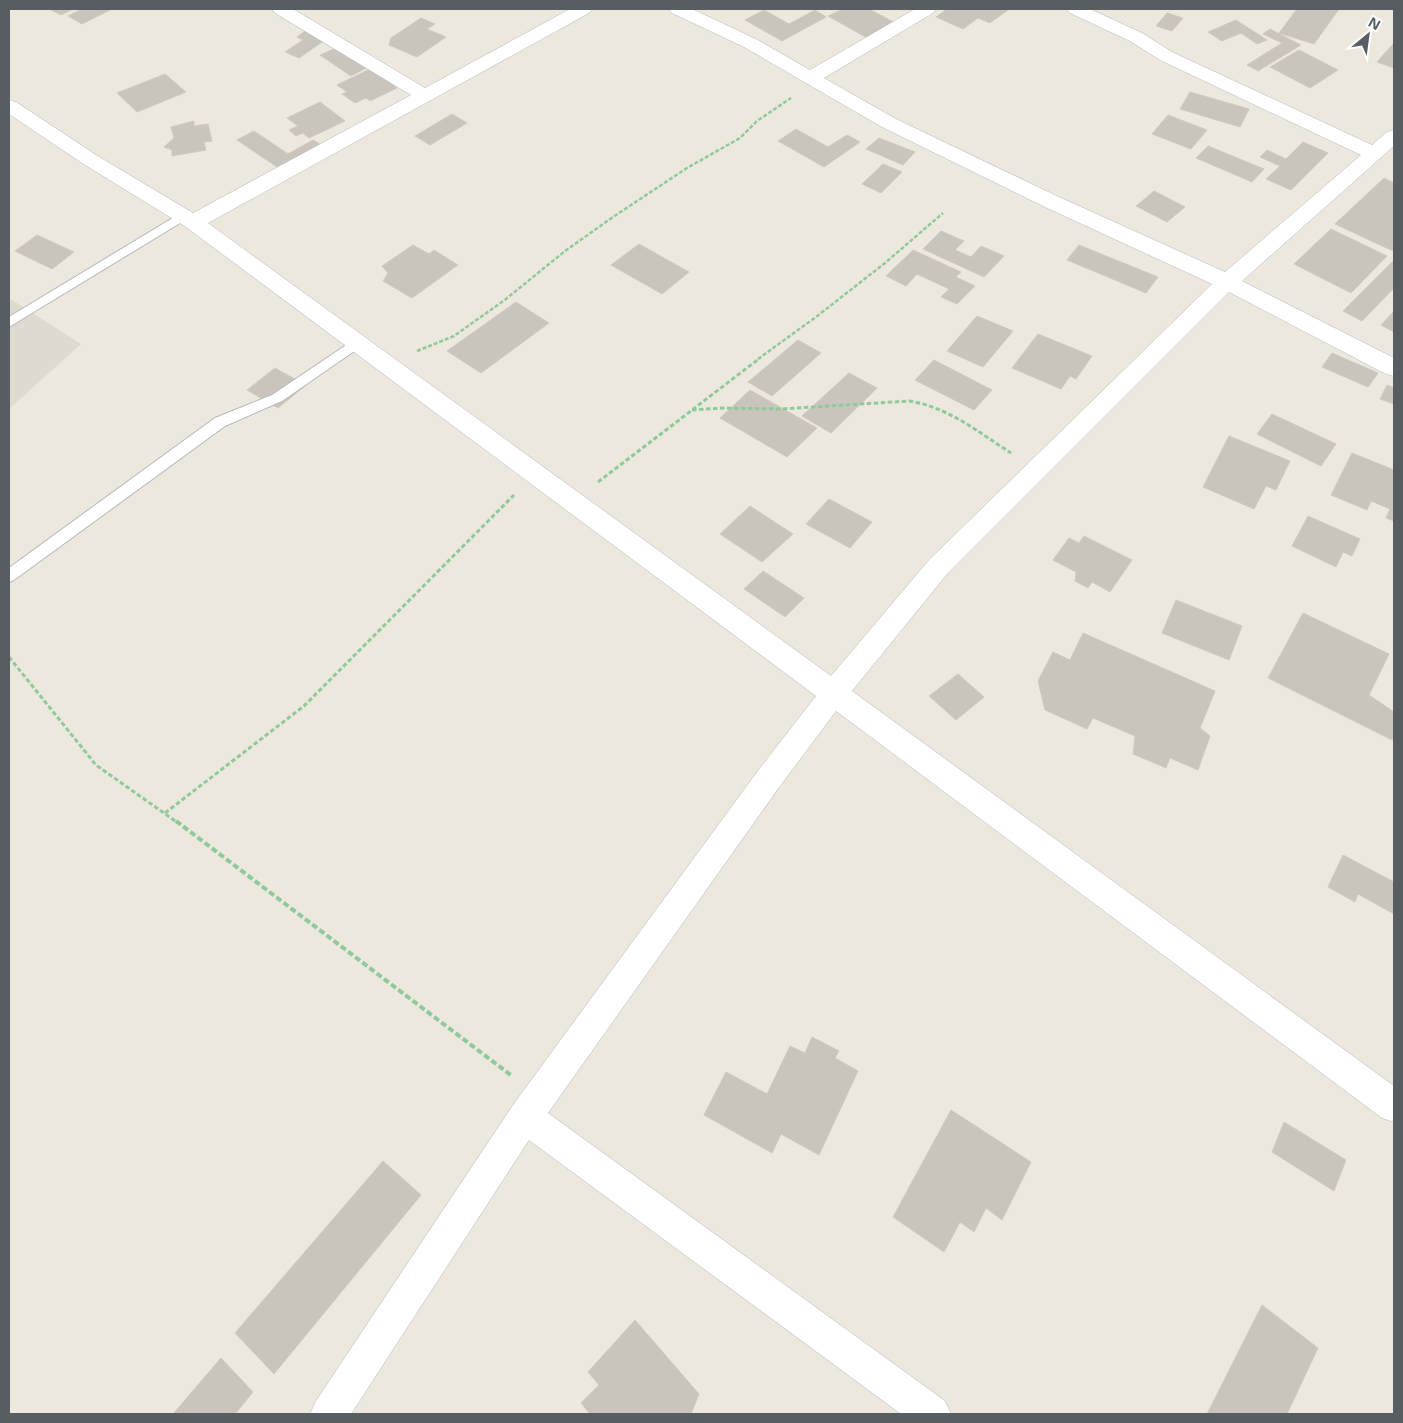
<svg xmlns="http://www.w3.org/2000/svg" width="1403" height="1423" viewBox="0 0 1403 1423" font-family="'Open Sans',sans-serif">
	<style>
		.education { fill: #dfdacf }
		.building { fill: #c9c5bd; stroke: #d2c9bc }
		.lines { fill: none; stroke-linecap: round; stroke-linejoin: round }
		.lane-casing { stroke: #b4b8bd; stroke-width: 2 }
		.street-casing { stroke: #b4b8bd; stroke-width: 1 }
		.path-far2 { stroke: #90c99b; stroke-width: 2.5; stroke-dasharray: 4 2; stroke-linecap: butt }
		.path-far1 { stroke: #90c99b; stroke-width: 3; stroke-dasharray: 4.5 2.5; stroke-linecap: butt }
		.path { stroke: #90c99b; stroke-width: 4; stroke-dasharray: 6 3; stroke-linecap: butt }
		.lane { fill: #fff; fill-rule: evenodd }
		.street { fill: #fff; fill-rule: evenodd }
	</style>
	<rect width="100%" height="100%" fill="#ede8de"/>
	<path class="education" d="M9,298L81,344L9,409Z"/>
	<g class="building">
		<path d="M49,9H73L61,15Z"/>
		<path d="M82,9H112L82,24L68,16Z"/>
		<path d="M843,9H869L897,24L869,39L828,16Z"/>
		<path d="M947,9H1009L990,23L978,18L963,29L936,17Z"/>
		<path d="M1297,9H1339L1314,44L1279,33Z"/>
		<path d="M764,10L789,24L815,10L826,17L782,41L745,20Z"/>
		<path d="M1167,13L1183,18L1172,31L1156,26Z"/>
		<path d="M421,18L435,24L427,29L446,37L417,57L389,45L391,38Z"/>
		<path d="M1236,20L1267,40L1257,44L1241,33L1222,41L1208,32Z"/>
		<path d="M1270,29L1301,45L1258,71L1247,65L1282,43L1263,34Z"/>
		<path d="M305,31L325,40L299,58L285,52L303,40L297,37Z"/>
		<path d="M1394,43V68L1377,62Z"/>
		<path d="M336,48L366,68L351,76L320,55Z"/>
		<path d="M1299,50L1338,70L1310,88L1270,67Z"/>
		<path d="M370,69L397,88L370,101L366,98L355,103L342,94L347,92L337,85Z"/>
		<path d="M165,74L186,92L137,112L117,93Z"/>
		<path d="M1190,92L1249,109L1240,127L1180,109Z"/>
		<path d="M320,102L345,121L309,138L303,133L296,136L289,130L298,126L287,118Z"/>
		<path d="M452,114L467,123L430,145L415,136Z"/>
		<path d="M1168,115L1207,130L1191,149L1152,134Z"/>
		<path d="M194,121V126L208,124L212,141L204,142L206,150L172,156V150L164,147L174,138L171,127Z"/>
		<path d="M796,129L828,147L847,135L860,142L824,167L778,141Z"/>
		<path d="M254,131L288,154L313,140L323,146L280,169L237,140Z"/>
		<path d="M879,138L915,152L903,165L866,149Z"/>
		<path d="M1303,142L1328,153L1291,190L1266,179L1280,166L1260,157L1267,150L1286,159Z"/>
		<path d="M1208,146L1264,169L1252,182L1196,158Z"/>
		<path d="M883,164L902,172L881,193L862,184Z"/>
		<path d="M1384,178L1394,183V250L1393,251L1335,224Z"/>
		<path d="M1154,191L1185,207L1167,222L1136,206Z"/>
		<path d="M1331,229L1387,256L1351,293L1294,264Z"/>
		<path d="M941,231L964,241L955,250L971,257L981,246L1004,256L984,277L923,249Z"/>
		<path d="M37,235L74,252L52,269L15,251Z"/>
		<path d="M639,244L689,272L662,294L611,265Z"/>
		<path d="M413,245L429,254L434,250L458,265L412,298L383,281L388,273L382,266Z"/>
		<path d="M1079,245L1158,277L1146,293L1067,260Z"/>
		<path d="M913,250L961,272L956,277L975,286L957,304L941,297L949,289L917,274L906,286L886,276Z"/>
		<path d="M1394,260V288L1362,321L1343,311Z"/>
		<path d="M516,302L549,323L481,373L447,351Z"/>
		<path d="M1394,311V332L1381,325Z"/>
		<path d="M977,316L1013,331L983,367L947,351Z"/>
		<path d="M1038,334L1092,356L1076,379L1070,376L1061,389L1012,368Z"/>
		<path d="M798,340L821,353L772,396L748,382Z"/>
		<path d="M1332,353L1378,373L1368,387L1322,367Z"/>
		<path d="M934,360L992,390L974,410L915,380Z"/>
		<path d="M275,368L306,385L278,408L247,390Z"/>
		<path d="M849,373L877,388L831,433L802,416Z"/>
		<path d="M1387,385L1394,388V404L1380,399Z"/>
		<path d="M750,390L817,428L787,457L720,418Z"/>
		<path d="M1272,414L1336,444L1321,466L1257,434Z"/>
		<path d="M1229,436L1290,461L1276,490L1266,486L1254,509L1203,487Z"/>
		<path d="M1352,453L1394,470V521L1386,518L1390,509L1371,501L1367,510L1331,495Z"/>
		<path d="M829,499L872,522L850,548L806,524Z"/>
		<path d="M750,506L793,534L762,562L720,534Z"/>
		<path d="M1308,516L1360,539L1352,556L1343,552L1336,567L1292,546Z"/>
		<path d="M1084,536L1132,560L1110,592L1092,582L1088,588L1075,581L1076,572L1053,560L1069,538L1079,543Z"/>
		<path d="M763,571L804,598L785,617L744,589Z"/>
		<path d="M1176,600L1242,626L1229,660L1162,633Z"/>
		<path d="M1303,613L1389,654L1369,695L1394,712V735L1392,740L1268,678Z"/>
		<path d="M1083,633L1215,691L1200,728L1210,736L1198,770L1170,758L1166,768L1133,754L1135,736L1093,718L1087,729L1045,710L1038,681L1053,652L1070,660Z"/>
		<path d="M958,674L984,697L956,720L929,696Z"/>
		<path d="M1343,855L1394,882V914L1358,894L1355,902L1328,887Z"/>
		<path d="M812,1037L839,1051L835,1058L858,1071L819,1155L781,1134L772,1153L704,1115L726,1072L767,1094L790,1046L805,1053Z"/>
		<path d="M951,1110L1031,1162L1002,1220L986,1208L974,1232L960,1222L944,1252L893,1217Z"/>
		<path d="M1284,1122L1346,1160L1334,1191L1272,1152Z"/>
		<path d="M383,1161L421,1195L274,1374L235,1333Z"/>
		<path d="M1262,1305L1318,1348L1287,1414H1207Z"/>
		<path d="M635,1320L699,1394L691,1414H590L581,1403L599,1385L588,1372Z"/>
		<path d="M221,1358L253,1392L235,1414H173Z"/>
	</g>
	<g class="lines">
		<g class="lane-casing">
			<g id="lane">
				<path d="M181,213L187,217L185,220L9,327V317Z"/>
				<path d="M358,337L363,339L365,342L363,345L282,401L225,426L14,580L9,582V568L215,418L272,395Z"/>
			</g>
		</g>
		<g class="street-casing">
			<path id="street" d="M272,9H293L425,88L570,9H592L589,13L208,223L831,676L929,560L1212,284L1045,207L882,127L744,47L672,13L669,9H692L756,39L810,70L915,9H936L933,13L824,78L896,119L1059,197L1225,272L1361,155L1160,60L1130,41L1070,13L1067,9H1090L1142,33L1172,52L1372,145L1387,132L1394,130V146L1242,281L1394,358V376L1386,374L1229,292L947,574L852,691L1394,1086V1122L1382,1118L836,711L780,786L548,1113L945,1401L951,1414H901L529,1140L351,1414H310L316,1401L513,1105L760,768L816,696L186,227L82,163L9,114V100L16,102L96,155L193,213L411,95L275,13Z"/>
		</g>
		<g class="path-far2">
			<path d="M417,351L454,336L506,299L565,251L613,217L687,168L740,138L757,121L791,98"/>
			<path d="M758,359L816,317L885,263L943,213"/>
		</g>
		<g class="path-far1">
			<path d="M692,410L723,408L781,409L909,401C948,407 978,432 1011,453"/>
			<path d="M598,482L760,358"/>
			<path d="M9,657L96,765L178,823"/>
			<path d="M165,813L304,706L514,495"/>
		</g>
		<path class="path" d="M176,821L512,1076"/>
		<use href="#lane" class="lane"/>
		<use href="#street" class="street"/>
	</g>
	<rect width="1403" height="1423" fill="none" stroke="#575d61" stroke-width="20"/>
	<g transform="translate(1368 35) rotate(29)" stroke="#ffffff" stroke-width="4" paint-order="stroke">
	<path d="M0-4L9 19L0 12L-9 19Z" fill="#575d61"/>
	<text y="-8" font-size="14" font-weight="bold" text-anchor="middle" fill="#575d61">N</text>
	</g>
</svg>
